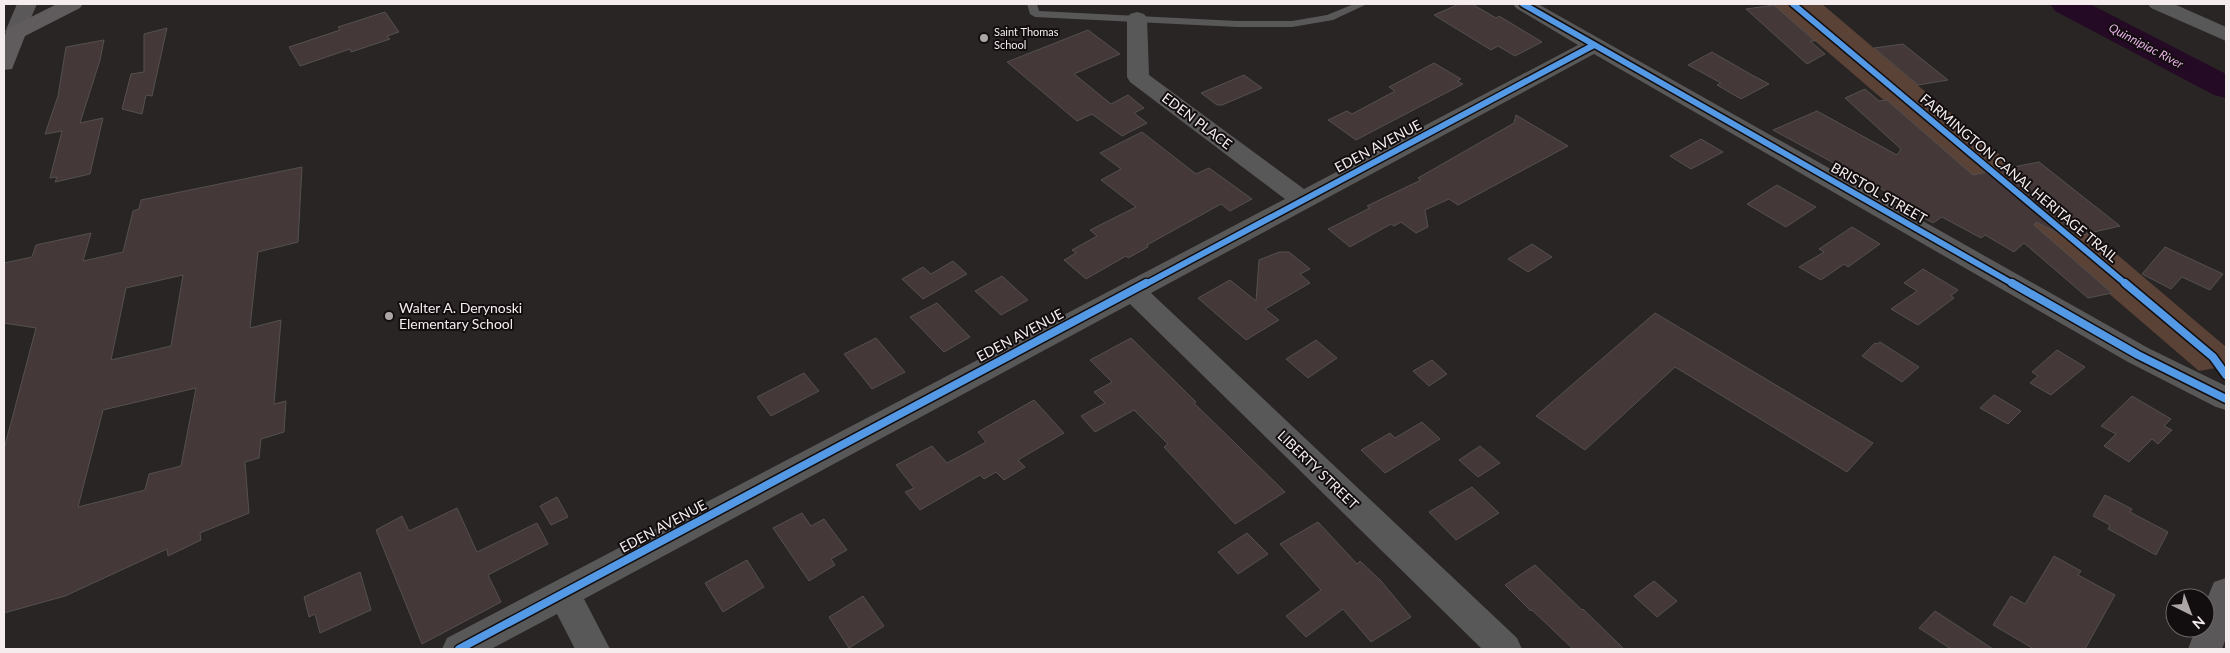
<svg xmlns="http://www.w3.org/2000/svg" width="2230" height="653" viewBox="0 0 2230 653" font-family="Lato,sans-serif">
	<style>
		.green { fill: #5a4237 }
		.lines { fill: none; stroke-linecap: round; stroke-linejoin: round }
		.river { fill: #240a24; fill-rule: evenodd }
		.building { fill: #443938; stroke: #54504f; fill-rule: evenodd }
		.lane { fill: #595858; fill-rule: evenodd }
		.street { fill: #595858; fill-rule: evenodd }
		.secondary { fill: #5b5859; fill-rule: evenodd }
		.highway { fill: #605c5d; fill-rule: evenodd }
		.cycleway-far1-casing { stroke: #120d0e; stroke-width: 9 }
		.cycleway-casing { stroke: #120d0e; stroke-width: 11 }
		.cycleway-far1 { stroke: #5399e6; stroke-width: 6 }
		.cycleway { stroke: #5399e6; stroke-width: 8 }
		.poi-dot { fill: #ada6a7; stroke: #120d0e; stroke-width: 2 }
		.labels { text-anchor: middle; stroke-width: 4; stroke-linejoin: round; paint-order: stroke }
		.far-poi-label { font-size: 11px; fill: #f4eced; stroke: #120d0e; text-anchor: start }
		.far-water-label { font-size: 12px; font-style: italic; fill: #eab2e8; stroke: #120d0e }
		.street-label { font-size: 14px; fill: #f4eced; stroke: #120d0e }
		.poi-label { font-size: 14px; fill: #f4eced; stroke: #120d0e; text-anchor: start }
	</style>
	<rect width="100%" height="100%" fill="#2a2525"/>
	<path class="green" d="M1772,4H1822L2226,347V366L2199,371Z"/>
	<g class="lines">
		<path class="river" d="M2050,4H2090L2226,74V98L2214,95L2055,11Z"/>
	</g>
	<g class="building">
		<path d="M1459,4H1472L1496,18L1499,16L1542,42L1515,56L1498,46L1491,50L1434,15Z"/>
		<path d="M1774,5L1815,41H1810L1825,54L1807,64L1746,9Z"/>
		<path d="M385,12L399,32L387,36L390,39L351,52L350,49L300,66L289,47L340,30L338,27Z"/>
		<path d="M167,28L152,96L146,95L142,114L122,109L131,74L144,72V34Z"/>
		<path d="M1088,30L1120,54L1074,74L1111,104L1128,95L1144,108L1134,113L1147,123L1122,136L1092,114L1077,121L1007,62Z"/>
		<path d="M104,40L100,60L80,123L103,118L90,174L55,182L57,177L50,178L62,131L45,134L58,96L66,47Z"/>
		<path d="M1903,44L1948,80L1918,85L1874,48Z"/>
		<path d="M1712,52L1752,75L1769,84L1741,99L1717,85L1721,83L1688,65Z"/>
		<path d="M1434,63L1461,79L1457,81L1463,84L1356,140L1328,120L1347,111L1352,114L1395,91L1389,87Z"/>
		<path d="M1244,75L1262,88L1222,105H1217L1201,93Z"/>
		<path d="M1865,89L1879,101L1887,100L1973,175L2039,162L2120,226L2068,238L2036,222L2034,225L2112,293L2088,298L2024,243L2014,252L1985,235L1981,238L1942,217L1933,223L1894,201L1898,198L1773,130L1817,111L1897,155L1901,149L1845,98Z"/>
		<path d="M1516,115L1568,146L1458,205L1449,199L1425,210L1428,227L1416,233L1401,222L1394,226L1391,224L1350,247L1328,229L1370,208L1367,206L1421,180L1418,178L1514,123Z"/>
		<path d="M1142,132L1196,174L1209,168L1252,199L1230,211L1221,204L1147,245L1148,247L1128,258L1126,256L1086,279L1064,260L1076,253L1072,250L1097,236L1090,230L1136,207L1101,180L1121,169L1100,153Z"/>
		<path d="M1701,139L1723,152L1691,169L1670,156Z"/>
		<path d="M302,167L298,242L258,252L250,328L281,320L274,404L286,401L284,432L261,439L259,458L245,462L249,513L200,533L201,540L168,556L167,549L65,596L4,613V449L36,328L4,323V263L32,257L36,245L91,233L83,261L123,252L133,211L139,209L141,200ZM183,275L171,346L111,360L126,288ZM196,388L181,466L149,474L145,490L78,507L103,410Z"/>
		<path d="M1777,185L1816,207L1786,227L1747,204Z"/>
		<path d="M1852,227L1880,244L1848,267L1844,264L1821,280L1799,267L1824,252L1819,249Z"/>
		<path d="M1532,244L1552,257L1528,272L1508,259Z"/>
		<path d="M2165,247L2223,274L2210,290L2182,277L2171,289L2142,274Z"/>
		<path d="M1279,252H1289L1310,269L1300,274L1310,283L1265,309L1279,320L1246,340L1198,298L1230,280L1256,301L1259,260Z"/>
		<path d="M953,261L967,274L923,299L902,279L923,267L931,274Z"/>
		<path d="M1923,269L1958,290L1951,296L1954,298L1918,325L1891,309L1917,291L1904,283Z"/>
		<path d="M1002,276L1028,300L1001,315L975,291Z"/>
		<path d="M937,303L970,337L944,352L910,317Z"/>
		<path d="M1655,313L1873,443L1847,472L1675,367L1585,450L1536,416Z"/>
		<path d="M876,338L905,372L872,389L844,354Z"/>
		<path d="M1131,338L1196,402L1194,403L1285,492L1235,524L1164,447L1168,444L1134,410L1095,432L1081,416L1105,403L1094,392L1112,382L1090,360Z"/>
		<path d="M1316,340L1337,358L1308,378L1286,359Z"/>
		<path d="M1880,342L1919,367L1902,382L1862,356L1875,343L1877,344Z"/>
		<path d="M2057,350L2085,367L2051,395L2030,383L2038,376L2032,372Z"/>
		<path d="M1432,360L1447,374L1429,386L1413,371Z"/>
		<path d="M804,373L819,391L771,416L757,397Z"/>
		<path d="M1994,395L2021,411L2008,424L1980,408Z"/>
		<path d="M2132,396L2171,419L2164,426L2172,430L2158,444L2152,439L2129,462L2104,446L2116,434L2101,426Z"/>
		<path d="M1034,400L1064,433L1018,460L1025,467L1004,480L996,472L984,479L980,475L920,510L905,492L914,488L896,465L932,446L947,463L986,442L978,432Z"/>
		<path d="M1422,422L1440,439L1385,473L1361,450L1390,433L1395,438Z"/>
		<path d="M1480,446L1500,463L1478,477L1459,460Z"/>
		<path d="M1472,487L1499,513L1456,540L1429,512Z"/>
		<path d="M2105,495L2132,509L2130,512L2168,532L2156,555L2108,529L2110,525L2093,516Z"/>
		<path d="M557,497L568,517L551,525L540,506Z"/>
		<path d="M457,508L477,552L537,523L548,544L488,575L501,602L422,644L376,530L402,516L409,531Z"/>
		<path d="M802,513L811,526L824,519L847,550L831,559L835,565L809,581L773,528Z"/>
		<path d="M1318,522L1357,564L1360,561L1381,581L1411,617L1371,642L1343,609L1306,637L1286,616L1321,590L1280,544Z"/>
		<path d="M1247,533L1268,554L1238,574L1218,552Z"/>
		<path d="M2054,556L2081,571L2078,575L2115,595L2085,649H2034L1993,625L2011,596L2025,604Z"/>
		<path d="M747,560L764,587L723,612L705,583Z"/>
		<path d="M1535,565L1582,610L1583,609L1624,649H1573L1532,610L1531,611L1505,585Z"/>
		<path d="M360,572L371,610L320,633L315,614L309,617L304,597Z"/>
		<path d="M1654,581L1677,601L1657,617L1634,596Z"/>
		<path d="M863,596L884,626L849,648L829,617Z"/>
		<path d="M1935,611L1993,649H1951L1919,628Z"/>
	</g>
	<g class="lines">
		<path class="lane" d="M1027,4H1037L1039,11L1237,21H1292L1327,15L1354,4H1367L1333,20L1292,27H1237L1035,17L1030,14Z"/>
		<g class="street">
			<path d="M1513,4H1538L2148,348L2226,386V410L2216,407L2128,362L1594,54L1151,293L1517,638L1522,649H1482L1130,304L584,599L610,649H575L557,614L491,649H442L447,638L1285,199L1130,82L1127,77V18L1130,14L1137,12L1144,14L1147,18L1149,75L1304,189L1578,45L1516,8Z"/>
			<path d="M2148,4H2174L2226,27V41L2151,8Z"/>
		</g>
		<g class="secondary">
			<path d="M17,4H37L23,36L16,38L9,36L5,32Z"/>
			<path d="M2226,578V638L2222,649H2188L2196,628H2205V604L2214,582Z"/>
		</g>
		<path class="highway" d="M57,4H83L80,8L25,36L12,69L4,70V36L9,28Z"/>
		<g class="cycleway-far1-casing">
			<g id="cycleway-far1">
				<path d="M1523,4L2015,285"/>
				<path d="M1793,4L2127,285"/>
				<path d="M1144,285L1594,45"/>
			</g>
		</g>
		<g class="cycleway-casing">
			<g id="cycleway">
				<path d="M2012,283L2138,355L2226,399"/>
				<path d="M2125,283L2213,357L2226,375"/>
				<path d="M459,649L1146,283"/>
			</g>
		</g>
		<use href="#cycleway-far1" class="cycleway-far1"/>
		<use href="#cycleway" class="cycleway"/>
	</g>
	<g class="poi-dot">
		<circle cx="984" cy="38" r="5"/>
		<circle cx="389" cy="316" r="5"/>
	</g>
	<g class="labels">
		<g class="far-poi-label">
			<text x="994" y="36">Saint Thomas<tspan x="994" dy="13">School</tspan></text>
		</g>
		<g class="far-water-label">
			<text transform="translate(2146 46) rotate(28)" y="4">Quinnipiac River</text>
		</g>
		<g class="street-label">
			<text transform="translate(1197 121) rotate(37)" y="5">EDEN PLACE</text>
			<text transform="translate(1378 146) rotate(-28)" y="5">EDEN AVENUE</text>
			<text transform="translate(2019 178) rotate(40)" y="5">FARMINGTON CANAL HERITAGE TRAIL</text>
			<text transform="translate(1879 193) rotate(30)" y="5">BRISTOL STREET</text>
			<text transform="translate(1020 335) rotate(-28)" y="5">EDEN AVENUE</text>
			<text transform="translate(1318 470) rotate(44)" y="5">LIBERTY STREET</text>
			<text transform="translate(663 526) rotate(-28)" y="5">EDEN AVENUE</text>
		</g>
		<g class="poi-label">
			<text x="399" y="313">Walter A. Derynoski<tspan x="399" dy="16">Elementary School</tspan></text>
		</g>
	</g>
	<rect width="2230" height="653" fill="none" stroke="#f4eced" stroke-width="10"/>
	<g transform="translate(2190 613) rotate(138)"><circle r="24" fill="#120d0e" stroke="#6c6667"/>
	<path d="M0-4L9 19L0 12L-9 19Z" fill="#ada6a7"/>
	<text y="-8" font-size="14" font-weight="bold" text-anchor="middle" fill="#f4eced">N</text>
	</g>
</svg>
